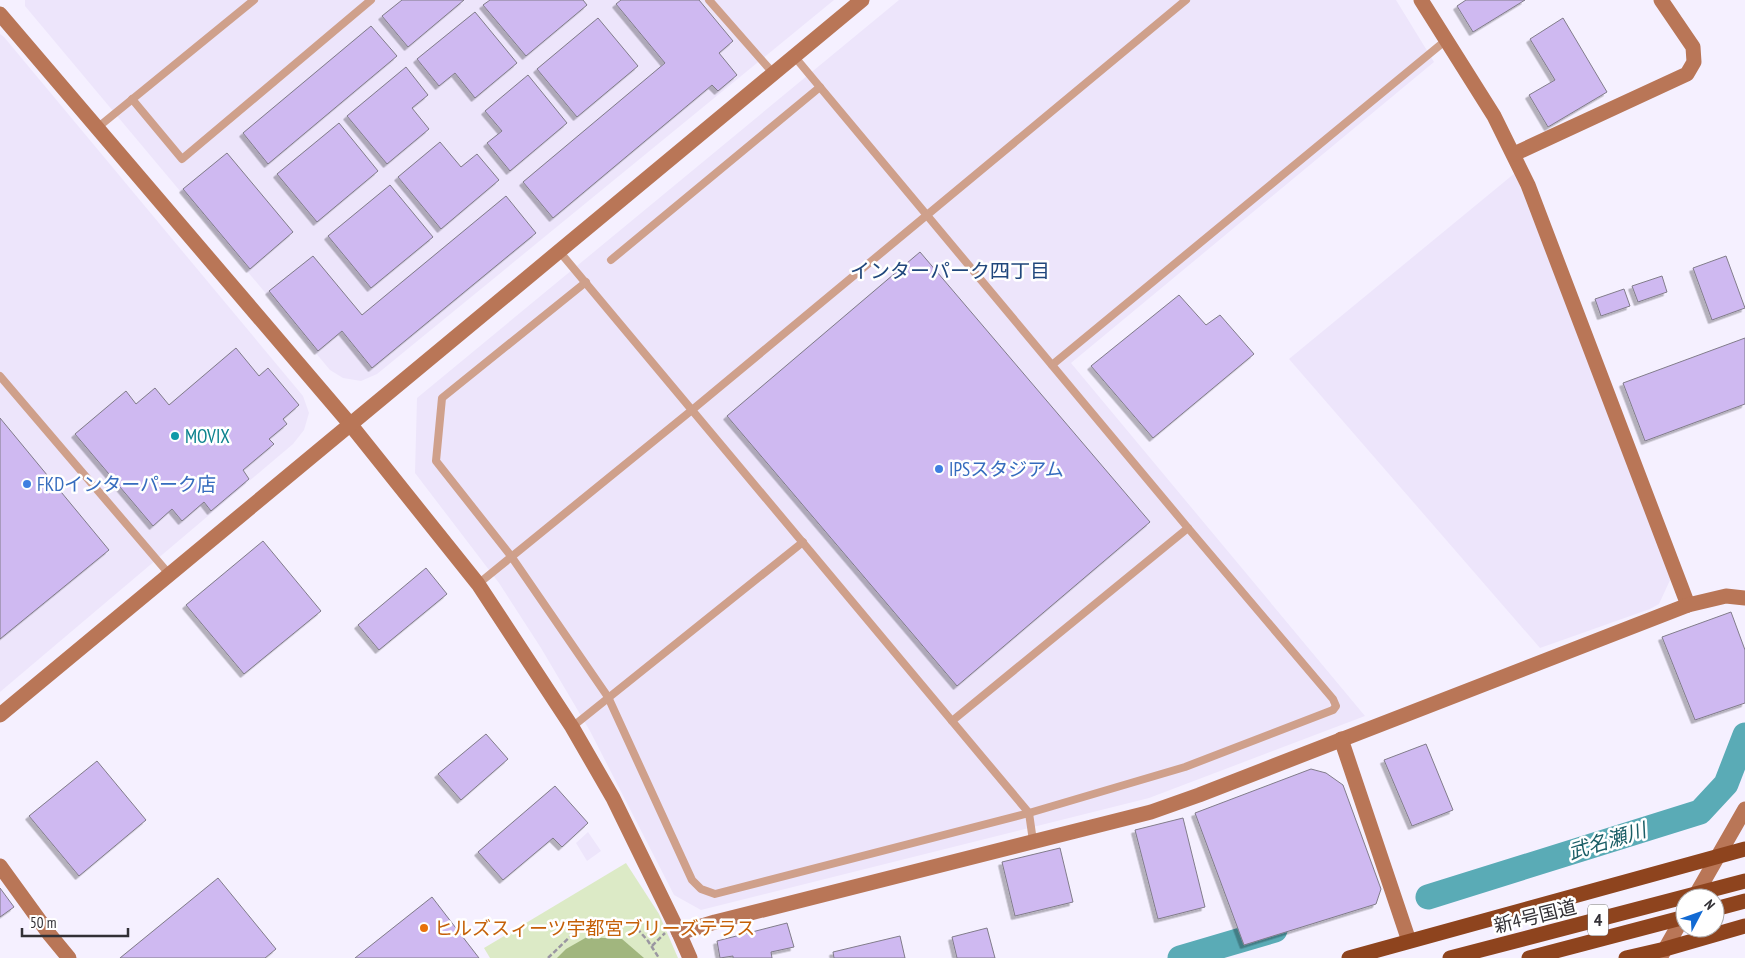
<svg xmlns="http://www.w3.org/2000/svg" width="1745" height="958" viewBox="0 0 1745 958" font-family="'PT Sans Narrow','Noto Sans JP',sans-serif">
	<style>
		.built { fill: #ede5fb }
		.green { fill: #dceac6 }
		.forest { fill: #a1b67e }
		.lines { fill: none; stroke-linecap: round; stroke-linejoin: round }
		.river { stroke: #5aabb6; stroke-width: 25 }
		.building { fill: #cfb9f1; stroke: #817c8a; filter: url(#shadow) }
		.path { stroke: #9a96a1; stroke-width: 2.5; stroke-dasharray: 5 2.5; stroke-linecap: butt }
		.lane { stroke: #cfa08b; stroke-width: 8 }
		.secondary { stroke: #b97657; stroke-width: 15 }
		.highway { stroke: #8e441e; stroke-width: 15 }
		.highway-bridge { stroke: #8e441e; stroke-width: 15 }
		.culture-dot { fill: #0f9aa8; stroke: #fff; stroke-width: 2 }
		.shop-dot { fill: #3f7fe0; stroke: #fff; stroke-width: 2 }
		.food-dot { fill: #e8710a; stroke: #fff; stroke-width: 2 }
		.labels { text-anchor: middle; stroke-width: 5; stroke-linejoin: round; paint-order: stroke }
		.shield { fill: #fff; stroke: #706e72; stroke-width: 1 }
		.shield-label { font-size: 18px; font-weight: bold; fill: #323035 }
		.culture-label { font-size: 19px; fill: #0d838f; stroke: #fff; text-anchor: start }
		.shop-label { font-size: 19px; fill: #366cbe; stroke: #fff; text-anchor: start }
		.street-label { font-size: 19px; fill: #323035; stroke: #fff }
		.food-label { font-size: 19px; fill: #c56008; stroke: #fff; text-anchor: start }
		.neighbourhood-label { font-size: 20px; fill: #20477c; stroke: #fff }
		.water-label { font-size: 20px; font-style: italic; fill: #1a5e66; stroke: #fff }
	</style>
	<defs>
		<filter id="shadow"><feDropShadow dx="-3.5" dy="3.5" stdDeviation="0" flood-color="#0004"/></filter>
	</defs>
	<rect width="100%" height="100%" fill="#f5f0ff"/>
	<g class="built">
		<path d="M25,0H834L377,374L361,381L343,378L330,370L25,6Z"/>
		<path d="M899,0H1396L1434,62L1071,363L1365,716L1149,798L701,910L674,895L590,731L541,648L499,583L415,473L417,398Z"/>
		<path d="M0,34L4,37L303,396L309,413L304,430L293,444L0,692Z"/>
		<path d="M1515,173L1670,571L1671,578L1659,604L1650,609L1540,648L1289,359Z"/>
		<path d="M588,832L601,851L587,861L576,843Z"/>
	</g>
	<path class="green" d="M626,863L659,914L678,958H490L484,948Z"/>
	<path class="forest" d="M587,937L622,939L644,958H557L566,949Z"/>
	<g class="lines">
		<g class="river">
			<path d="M1428,897L1700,812L1726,784L1745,735"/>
			<path d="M1180,958L1275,930"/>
		</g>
	</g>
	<g class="building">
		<path d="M402,0H464L408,47L382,16Z"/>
		<path d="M490,0H583L587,5L526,56L483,5Z"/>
		<path d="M621,0H699L733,41L719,53L737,75L718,91L712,85L553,218L523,182L665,63L616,4Z"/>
		<path d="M1466,0H1525L1473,32L1457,6Z"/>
		<path d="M475,12L517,63L475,98L455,73L439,86L417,59Z"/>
		<path d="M598,18L638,66L577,117L537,69Z"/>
		<path d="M1563,18L1607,92L1548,127L1529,95L1555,80L1530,39Z"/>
		<path d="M371,26L397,56L268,164L243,133Z"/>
		<path d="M406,67L428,95L412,108L429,129L387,164L347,116Z"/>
		<path d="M528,75L567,123L510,171L487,143L502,131L485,111Z"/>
		<path d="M339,123L378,171L317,222L277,174Z"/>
		<path d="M440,142L461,167L477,154L499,180L441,229L398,177Z"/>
		<path d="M227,153L293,232L250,269L183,189Z"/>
		<path d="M390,185L433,237L371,288L328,236Z"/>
		<path d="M506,196L536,233L372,368L342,331L318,351L269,291L313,256L362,315Z"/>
		<path d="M920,252L1150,522L957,686L727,416Z"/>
		<path d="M1726,256L1745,308L1712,320L1693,268Z"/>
		<path d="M1662,276L1667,292L1638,302L1632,286Z"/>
		<path d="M1624,289L1630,306L1601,316L1595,299Z"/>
		<path d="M1179,295L1206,325L1220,315L1254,354L1153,438L1091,366Z"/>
		<path d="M1745,338V404L1645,441L1623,383Z"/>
		<path d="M236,348L259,376L268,368L299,405L283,419L287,424L269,439L274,444L243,470L249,479L211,511L204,502L182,521L172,509L153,526L75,434L126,391L136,404L155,388L169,405Z"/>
		<path d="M0,418L109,550L0,639Z"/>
		<path d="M263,541L321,611L244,674L186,605Z"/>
		<path d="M426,568L447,594L379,650L358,625Z"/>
		<path d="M1731,612L1745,650V703L1695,720L1662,637Z"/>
		<path d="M486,734L508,759L461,800L438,774Z"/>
		<path d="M1426,744L1453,810L1412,826L1384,760Z"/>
		<path d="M97,761L146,820L79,876L29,816Z"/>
		<path d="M1311,769L1326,773L1343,785L1381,889L1376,904L1244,945L1195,813Z"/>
		<path d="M555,786L588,823L562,847L553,838L503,880L478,852Z"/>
		<path d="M1183,818L1205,907L1158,919L1135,830Z"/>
		<path d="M1060,848L1073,902L1015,916L1002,862Z"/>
		<path d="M218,878L276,949L265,958H120Z"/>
		<path d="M0,888L14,907L0,917Z"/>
		<path d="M432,897L479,958H355Z"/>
		<path d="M787,923L794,947L771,952L772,958H733V956L720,958L717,941Z"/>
		<path d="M987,928L995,958H957L952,937Z"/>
		<path d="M900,936L905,958H834L833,952Z"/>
	</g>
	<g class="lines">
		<g class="path">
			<path d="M652,946L665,933"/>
			<path d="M548,958L581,926L603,920L634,925L648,941L659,958"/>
		</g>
		<g class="lane">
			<path d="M709,0L773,73"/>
			<path d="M132,99L182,159L371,0"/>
			<path d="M97,128L254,0"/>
			<path d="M559,251L952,721L1188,528L794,56"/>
			<path d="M611,260L820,87"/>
			<path d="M586,282L442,398L436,461L511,556L608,697L692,880L701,889L715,894L1029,813L1185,767L1333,710L1336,706L1333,699L1188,528"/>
			<path d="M1052,365L1445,41"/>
			<path d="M0,376L169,574"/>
			<path d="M478,584L692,410L1186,0"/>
			<path d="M952,721L1029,813L1033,841"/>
			<path d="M572,727L803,542"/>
		</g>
		<g class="secondary">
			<path d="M1421,0L1494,116L1528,185L1688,605"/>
			<path d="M0,14L350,424L478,584L572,727L613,798L679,933L715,922L1151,812L1199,795L1688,605L1726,596L1745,598"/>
			<path d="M1514,154L1687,74L1694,62L1693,47L1661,0"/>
			<path d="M0,715L862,0"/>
			<path d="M1341,739L1409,941"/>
			<path d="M0,866L50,935L69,958"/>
			<path d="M1694,898L1745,809"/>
			<path d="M679,933L690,958"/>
			<path d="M1660,958L1685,914"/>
		</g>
		<g class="highway">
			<path d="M1715,909L1745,901"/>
			<path d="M1349,958L1745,849"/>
			<path d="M1626,958L1665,949L1745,926"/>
		</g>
		<g class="highway-bridge">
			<path d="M1450,958L1745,881"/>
			<path d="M1529,958L1685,917"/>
		</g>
	</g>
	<circle class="culture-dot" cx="175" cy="436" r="5"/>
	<g class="shop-dot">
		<circle cx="939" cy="469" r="5"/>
		<circle cx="27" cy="484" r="5"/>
	</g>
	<circle class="food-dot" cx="424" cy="928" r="5"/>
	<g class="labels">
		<rect class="shield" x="1588" y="904.5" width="20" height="31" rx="4"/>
		<g class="shield-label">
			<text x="1598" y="926">4</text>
		</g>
		<g class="culture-label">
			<text x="185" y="443">MOVIX</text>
		</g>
		<g class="shop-label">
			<text x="949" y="476">IPSスタジアム</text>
			<text x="37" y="491">FKDインターパーク店</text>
		</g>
		<g class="street-label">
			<text transform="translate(1535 916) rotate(-14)" y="7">新4号国道</text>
		</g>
		<g class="food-label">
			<text x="434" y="935">ヒルズスィーツ宇都宮ブリーズテラス</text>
		</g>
		<g class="neighbourhood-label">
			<text x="950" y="278">インターパーク四丁目</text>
		</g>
		<g class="water-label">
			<text transform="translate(1607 841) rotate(-17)" y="7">武名瀬川</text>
		</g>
	</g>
	<g transform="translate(1700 913) rotate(49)"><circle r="24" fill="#ffffff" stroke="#adacae"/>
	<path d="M0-4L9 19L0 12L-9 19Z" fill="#126ad3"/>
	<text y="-8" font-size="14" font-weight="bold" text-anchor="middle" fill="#323035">N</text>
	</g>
	<path d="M22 928v8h106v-8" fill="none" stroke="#323035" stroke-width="2.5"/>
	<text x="30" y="928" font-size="15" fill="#323035" stroke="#ffffff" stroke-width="4" paint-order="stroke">50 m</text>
</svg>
